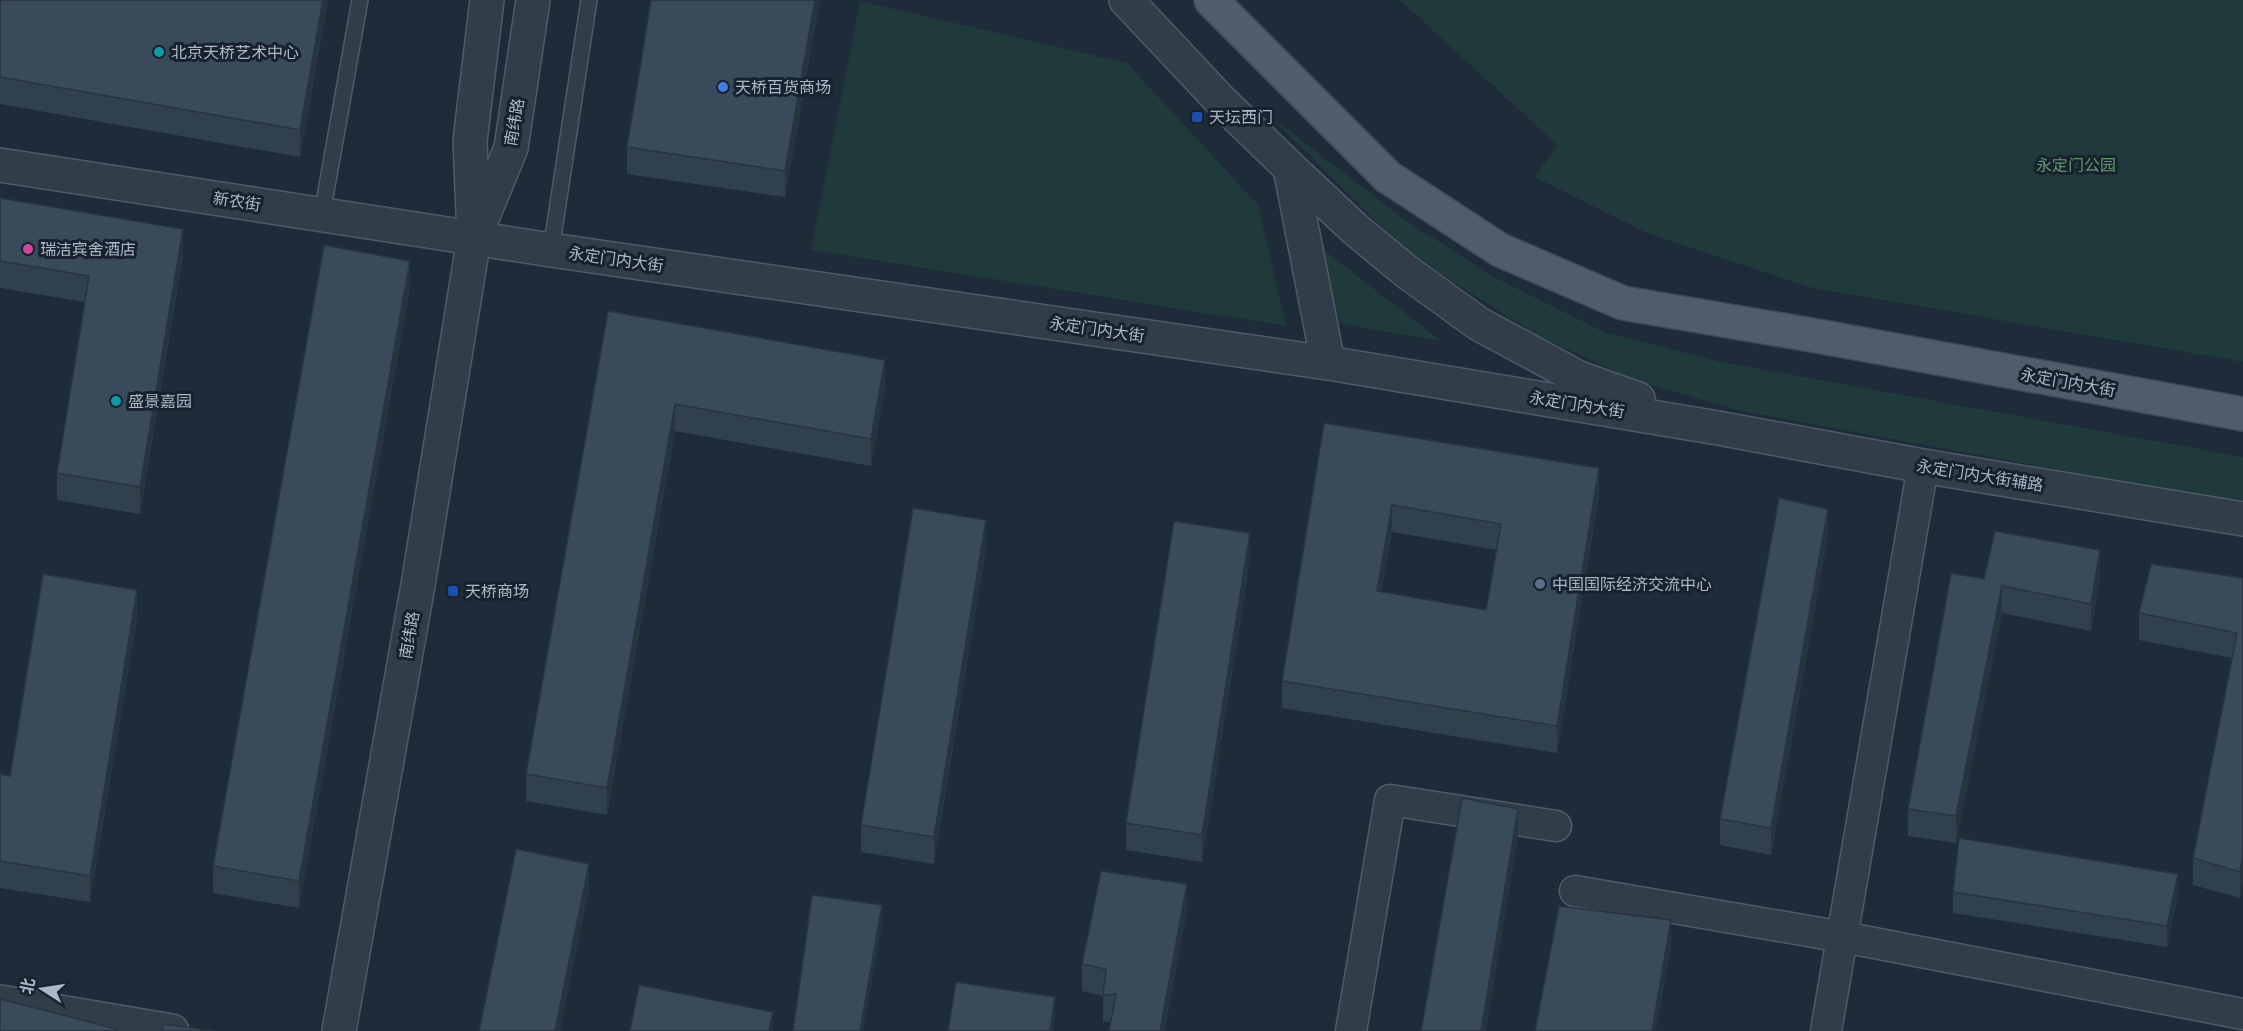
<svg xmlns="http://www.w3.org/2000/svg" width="2243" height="1031" viewBox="0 0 2243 1031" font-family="Ubuntu,'Noto Sans SC',sans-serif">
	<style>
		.green { fill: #20393b }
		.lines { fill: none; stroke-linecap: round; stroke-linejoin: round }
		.service-casing { stroke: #4f5b68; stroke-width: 18 }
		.minor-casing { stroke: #4f5b68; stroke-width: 33 }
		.tertiary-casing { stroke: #4f5b68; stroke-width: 36 }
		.primary-casing { stroke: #3e4956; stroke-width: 36 }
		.service { stroke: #323d4a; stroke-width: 15 }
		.minor { stroke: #323d4a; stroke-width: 30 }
		.tertiary { stroke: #323d4a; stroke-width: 33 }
		.primary { stroke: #4f5c6a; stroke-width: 33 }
		.wall { fill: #31404d; fill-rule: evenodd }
		.shaded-wall { fill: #28343f }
		.building { fill: #394a5a; stroke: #28343f; stroke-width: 1.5; fill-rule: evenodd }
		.culture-dot { fill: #0f9aa8; stroke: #17222e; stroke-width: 2 }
		.shop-dot { fill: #3f7fe0; stroke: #17222e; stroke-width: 2 }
		.transit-dot { fill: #1a4fb4; stroke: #17222e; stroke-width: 2 }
		.hotel-dot { fill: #d1479c; stroke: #17222e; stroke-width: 2 }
		.service-dot { fill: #5c6f8a; stroke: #17222e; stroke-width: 2 }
		.labels { text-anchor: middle; stroke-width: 6; stroke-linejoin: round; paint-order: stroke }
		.poi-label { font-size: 16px; fill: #acb8c7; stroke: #17222e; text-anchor: start }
		.street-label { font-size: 16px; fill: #acb8c7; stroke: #17222e }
		.park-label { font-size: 16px; fill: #61996a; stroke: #17222e }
	</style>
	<rect width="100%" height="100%" fill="#1e2c3a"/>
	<g class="green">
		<path d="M1400,0H2243V362L1809,287L1650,234L1535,177L1557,145Z"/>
		<path d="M860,1L1127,63L1258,205L1286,326L811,250Z"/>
		<path d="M1268,114L1405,220L1494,277L1604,332L1721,362L2243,457V504L1742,411L1640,382L1538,336L1408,253Z"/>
		<path d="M1320,247L1441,341L1338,323Z"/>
	</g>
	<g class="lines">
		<g class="service-casing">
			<g id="service">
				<path d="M322,214L360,0"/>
				<path d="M551,250L589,0"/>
			</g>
		</g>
		<g class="minor-casing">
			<g id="minor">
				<path d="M1575,891L1843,937L2243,1014"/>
				<path d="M1351,1031L1390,800L1556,826"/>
				<path d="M1826,1031L1923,466"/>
			</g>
		</g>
		<g class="tertiary-casing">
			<g id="tertiary">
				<path d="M1126,0L1221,101L1290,168L1355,229L1407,272L1479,324L1579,378L1638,399"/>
				<path d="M0,165L551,250L1328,363L1718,428L1923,466L2243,519"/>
				<path d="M1290,168L1328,363"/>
				<path d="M478,228L511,148L533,0"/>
				<path d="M0,1002L172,1031"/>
				<path d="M339,1031L418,585L474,238L470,141L487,0"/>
			</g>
		</g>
		<g class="primary-casing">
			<path id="primary" d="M1211,0L1388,177L1500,250L1623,303L1823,337L2243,414"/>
		</g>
		<use href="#service" class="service"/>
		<use href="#minor" class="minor"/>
		<use href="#tertiary" class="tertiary"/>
		<use href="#primary" class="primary"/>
	</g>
	<g class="wall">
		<path d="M0,0H328L300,157L0,104Z"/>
		<path d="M820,0L785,197L627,174V147Z"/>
		<path d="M0,198L183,256L140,514L57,500V473L85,302L0,288Z"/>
		<path d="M410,288L299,908L213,893V866Z"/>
		<path d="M608,311L885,387L871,466L675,431L607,815L526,801V774Z"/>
		<path d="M1324,423L1599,495L1557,753L1282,708V681ZM1392,532L1497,550L1486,610L1381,592Z"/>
		<path d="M1828,536L1771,855L1720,845V819Z"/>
		<path d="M986,547L934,864L861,852V825Z"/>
		<path d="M1250,560L1202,862L1126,850V823Z"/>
		<path d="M2100,577L2091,631L2002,613L1956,843L1908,836V809L1984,579Z"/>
		<path d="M2243,578L2240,898L2193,885V858L2232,658L2139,640V613Z"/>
		<path d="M137,617L90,902L0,888V774L10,776Z"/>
		<path d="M1953,892L2178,895L2167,947L1953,913Z"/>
		<path d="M1187,911L1111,1022H1103V996L1082,991V964Z"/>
	</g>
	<g class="shaded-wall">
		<path d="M323,0H328L300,157V130Z"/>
		<path d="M815,0H820L785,197V171Z"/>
		<path d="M183,229V256L140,514V487Z"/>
		<path d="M410,261V288L299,908V881Z"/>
		<path d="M885,360V387L871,466V439Z"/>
		<path d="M675,404V431L607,815V788Z"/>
		<path d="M1599,468V495L1557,753V726Z"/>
		<path d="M1392,505V532L1377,618V591Z"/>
		<path d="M1828,509V536L1771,855V828Z"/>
		<path d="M986,520V547L934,864V837Z"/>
		<path d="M1250,533V560L1202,862V835Z"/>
		<path d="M2100,550V577L2091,631V604Z"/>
		<path d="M2002,586V613L1956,843V816Z"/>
		<path d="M137,590V617L90,902V876Z"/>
		<path d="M1518,809V836L1486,1031H1481Z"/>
		<path d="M2243,855V882L2240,898V872Z"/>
		<path d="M589,864V891L560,1031H555Z"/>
		<path d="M2178,874V895L2167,947V926Z"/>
		<path d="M1187,884V911L1165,1031H1160Z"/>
		<path d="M882,905V926L863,1031H860Z"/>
		<path d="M1671,920V947L1656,1031H1652Z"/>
		<path d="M1055,997V1018L1053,1031H1050Z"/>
		<path d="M773,1012V1031H769Z"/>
	</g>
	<g class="building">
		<path d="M0,0H323L300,130L0,77Z"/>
		<path d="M651,0H815L785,171L627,147Z"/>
		<path d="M0,198L183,229L140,487L57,473L89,276L0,261Z"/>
		<path d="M324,245L410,261L299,881L213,866Z"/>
		<path d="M608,311L885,360L871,439L675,404L607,788L526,774Z"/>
		<path d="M1324,423L1599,468L1557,726L1282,681ZM1392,505L1501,524L1486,610L1377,591Z"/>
		<path d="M1779,498L1828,509L1771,828L1720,819Z"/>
		<path d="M913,508L986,520L934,837L861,825Z"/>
		<path d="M1174,521L1250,533L1202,835L1126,823Z"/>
		<path d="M1995,531L2100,550L2091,604L2002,586L1956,816L1908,809L1951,573L1984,579Z"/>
		<path d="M2151,564L2243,578V855L2240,872L2193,858L2237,633L2139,613Z"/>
		<path d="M43,574L137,590L90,876L0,861V774L10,776Z"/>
		<path d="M1462,798L1518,809L1481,1031H1421Z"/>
		<path d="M1959,838L2178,874L2167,926L1953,892Z"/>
		<path d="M516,849L589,864L555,1031H479Z"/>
		<path d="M1101,871L1187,884L1160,1031H1109L1116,994L1103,995L1106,969L1082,964Z"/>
		<path d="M812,895L882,905L860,1031H793Z"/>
		<path d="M1559,906L1671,920L1652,1031H1535Z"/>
		<path d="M956,982L1055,997L1050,1031H948Z"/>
		<path d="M639,985L773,1012L769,1031H630Z"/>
		<path d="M0,999L117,1029V1031H0Z"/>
		<path d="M163,1024L215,1031H162Z"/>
	</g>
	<g class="culture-dot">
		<circle cx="159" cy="52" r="6"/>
		<circle cx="116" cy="401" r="6"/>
	</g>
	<circle class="shop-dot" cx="723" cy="87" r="6"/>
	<g class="transit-dot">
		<rect x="1191" y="111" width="12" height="12" rx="3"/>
		<rect x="447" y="585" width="12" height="12" rx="3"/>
	</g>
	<circle class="hotel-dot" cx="28" cy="249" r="6"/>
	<circle class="service-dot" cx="1540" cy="584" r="6"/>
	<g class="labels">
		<g class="poi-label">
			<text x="171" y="58">北京天桥艺术中心</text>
			<text x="735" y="93">天桥百货商场</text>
			<text x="1209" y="123">天坛西门</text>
			<text x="40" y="255">瑞洁宾舍酒店</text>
			<text x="128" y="407">盛景嘉园</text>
			<text x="1552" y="590">中国国际经济交流中心</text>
			<text x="465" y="597">天桥商场</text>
		</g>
		<g class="street-label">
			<text transform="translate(514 122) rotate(-80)" y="6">南纬路</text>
			<text transform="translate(237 201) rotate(9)" y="6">新农街</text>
			<text transform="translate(616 259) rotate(8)" y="6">永定门内大街</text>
			<text transform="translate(1097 329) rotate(8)" y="6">永定门内大街</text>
			<text transform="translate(2068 382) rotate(10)" y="6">永定门内大街</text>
			<text transform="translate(1577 404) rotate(9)" y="6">永定门内大街</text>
			<text transform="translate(1980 475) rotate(9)" y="6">永定门内大街辅路</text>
			<text transform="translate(409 635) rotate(-80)" y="6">南纬路</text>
		</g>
		<g class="park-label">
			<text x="2076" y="171">永定门公园</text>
		</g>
	</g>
	<g transform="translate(42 989) rotate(282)" stroke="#17222e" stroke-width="4.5" paint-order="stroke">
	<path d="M0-4.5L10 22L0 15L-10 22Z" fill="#acb8c7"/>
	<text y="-9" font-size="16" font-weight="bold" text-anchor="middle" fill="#acb8c7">北</text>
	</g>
</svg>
